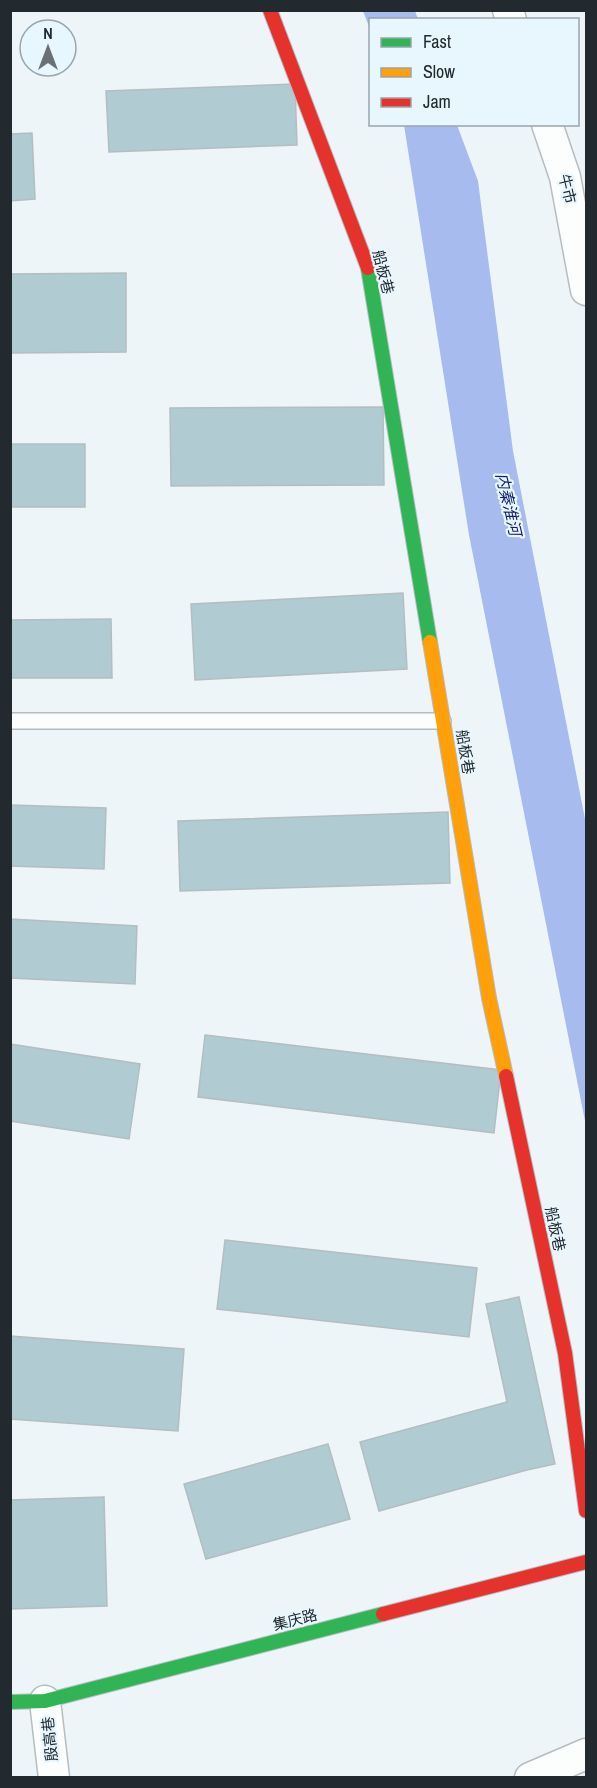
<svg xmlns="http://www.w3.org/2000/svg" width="597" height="1788" viewBox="0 0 597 1788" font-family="'Archivo Narrow','Noto Sans SC',sans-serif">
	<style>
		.water { fill: #a7bbee }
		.building { fill: #b0cbd1; stroke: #b4bdc0; stroke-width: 1.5 }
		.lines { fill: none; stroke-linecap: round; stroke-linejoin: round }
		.lane-casing { stroke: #b6bdc1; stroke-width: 18 }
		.street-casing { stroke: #b6bdc1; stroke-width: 33 }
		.fast-casing { stroke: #b6bdc1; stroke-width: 16 }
		.slow-casing { stroke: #b6bdc1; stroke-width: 16 }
		.jam-casing { stroke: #b6bdc1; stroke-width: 16 }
		.lane { stroke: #fcfefe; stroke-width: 15 }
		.street { stroke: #fcfefe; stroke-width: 30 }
		.fast { stroke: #30b455; stroke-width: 14 }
		.slow { stroke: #ff9f0a; stroke-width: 14 }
		.jam { stroke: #e5322d; stroke-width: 14 }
		.labels { text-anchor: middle; stroke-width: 4.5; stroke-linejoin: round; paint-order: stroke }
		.street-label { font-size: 15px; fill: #222a2f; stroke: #e8f6fe }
		.water-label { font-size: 16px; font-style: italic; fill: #141f70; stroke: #e8f6fe }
	</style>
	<rect width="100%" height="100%" fill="#edf5f9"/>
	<g class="water">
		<path d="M363,11H415L418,19L370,20V29Z"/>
		<path d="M404,125H457L478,181L513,451L586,824V1126L469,535Z"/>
	</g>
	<g class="building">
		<path d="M295,84L297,145L109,152L106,91Z"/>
		<path d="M32,133L35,199L10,201V134Z"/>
		<path d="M126,273V352L10,353V274Z"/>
		<path d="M383,407L384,485L171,486L170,408Z"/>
		<rect x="10" y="444" width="75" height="63"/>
		<path d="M403,593L407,669L195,680L191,604Z"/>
		<path d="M111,619L112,678H10V620Z"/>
		<path d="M10,805L106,808L104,869L10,866Z"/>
		<path d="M448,812L450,883L180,891L178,821Z"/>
		<path d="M10,919L137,926L135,984L10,978Z"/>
		<path d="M205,1035L501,1070L494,1133L198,1097Z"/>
		<path d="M10,1044L140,1064L129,1139L10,1121Z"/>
		<path d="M225,1240L477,1268L469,1337L217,1309Z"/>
		<path d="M519,1297L555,1464L527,1470L379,1511L360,1442L507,1402L486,1304Z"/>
		<path d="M10,1336L184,1349L178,1431L10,1419Z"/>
		<path d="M328,1444L350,1519L206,1559L184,1484Z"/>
		<path d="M104,1497L107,1606L10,1609V1500Z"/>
	</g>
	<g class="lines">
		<g class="lane-casing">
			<path id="lane" d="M10,721H443"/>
		</g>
		<g class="street-casing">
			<g id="street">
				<path d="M508,10L511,20"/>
				<path d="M547,124L565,177L586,290"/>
				<path d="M45,1701L54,1778"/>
				<path d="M530,1778L586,1754"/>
			</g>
		</g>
		<g class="fast-casing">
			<g id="fast">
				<path d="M368,268L430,642"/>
				<path d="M10,1702L45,1701L383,1614"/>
			</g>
		</g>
		<g class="slow-casing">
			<path id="slow" d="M430,642L489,998L506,1076"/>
		</g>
		<g class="jam-casing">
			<g id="jam">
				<path d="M270,10L368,268"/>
				<path d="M506,1076L565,1353L586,1511"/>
				<path d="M383,1614L586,1562"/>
			</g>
		</g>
		<use href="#lane" class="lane"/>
		<use href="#street" class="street"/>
		<use href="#fast" class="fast"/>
		<use href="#slow" class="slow"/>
		<use href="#jam" class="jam"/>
	</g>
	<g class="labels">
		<g class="street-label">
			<text transform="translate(567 189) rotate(77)" y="5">牛市</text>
			<text transform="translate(383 272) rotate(76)" y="5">船板巷</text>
			<text transform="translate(465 752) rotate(81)" y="5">船板巷</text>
			<text transform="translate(555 1229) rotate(78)" y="5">船板巷</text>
			<text transform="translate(295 1620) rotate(-14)" y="5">集庆路</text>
			<text transform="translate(50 1739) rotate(-96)" y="5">殷高巷</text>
		</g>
		<g class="water-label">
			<text transform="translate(509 504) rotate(77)" y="6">内秦淮河</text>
		</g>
	</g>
	<rect width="597" height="1788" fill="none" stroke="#222a2f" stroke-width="24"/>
	<rect x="369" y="18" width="210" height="108" fill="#e8f6fe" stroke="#99a4ab" stroke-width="1.5"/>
	<rect x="381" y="38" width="30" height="9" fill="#30b455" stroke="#99a4ab" stroke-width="1.5"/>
	<text x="423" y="48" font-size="18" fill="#222a2f">Fast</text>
	<rect x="381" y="68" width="30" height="9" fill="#ff9f0a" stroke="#99a4ab" stroke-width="1.5"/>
	<text x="423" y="78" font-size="18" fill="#222a2f">Slow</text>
	<rect x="381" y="98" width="30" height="9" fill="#e5322d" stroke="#99a4ab" stroke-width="1.5"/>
	<text x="423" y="108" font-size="18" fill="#222a2f">Jam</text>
	<g transform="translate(48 48)"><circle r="28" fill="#e8f6fe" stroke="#99a4ab" stroke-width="1.5"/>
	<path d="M0-4.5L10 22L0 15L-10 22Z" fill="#697176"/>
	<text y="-9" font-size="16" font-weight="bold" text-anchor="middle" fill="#222a2f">N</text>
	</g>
</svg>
